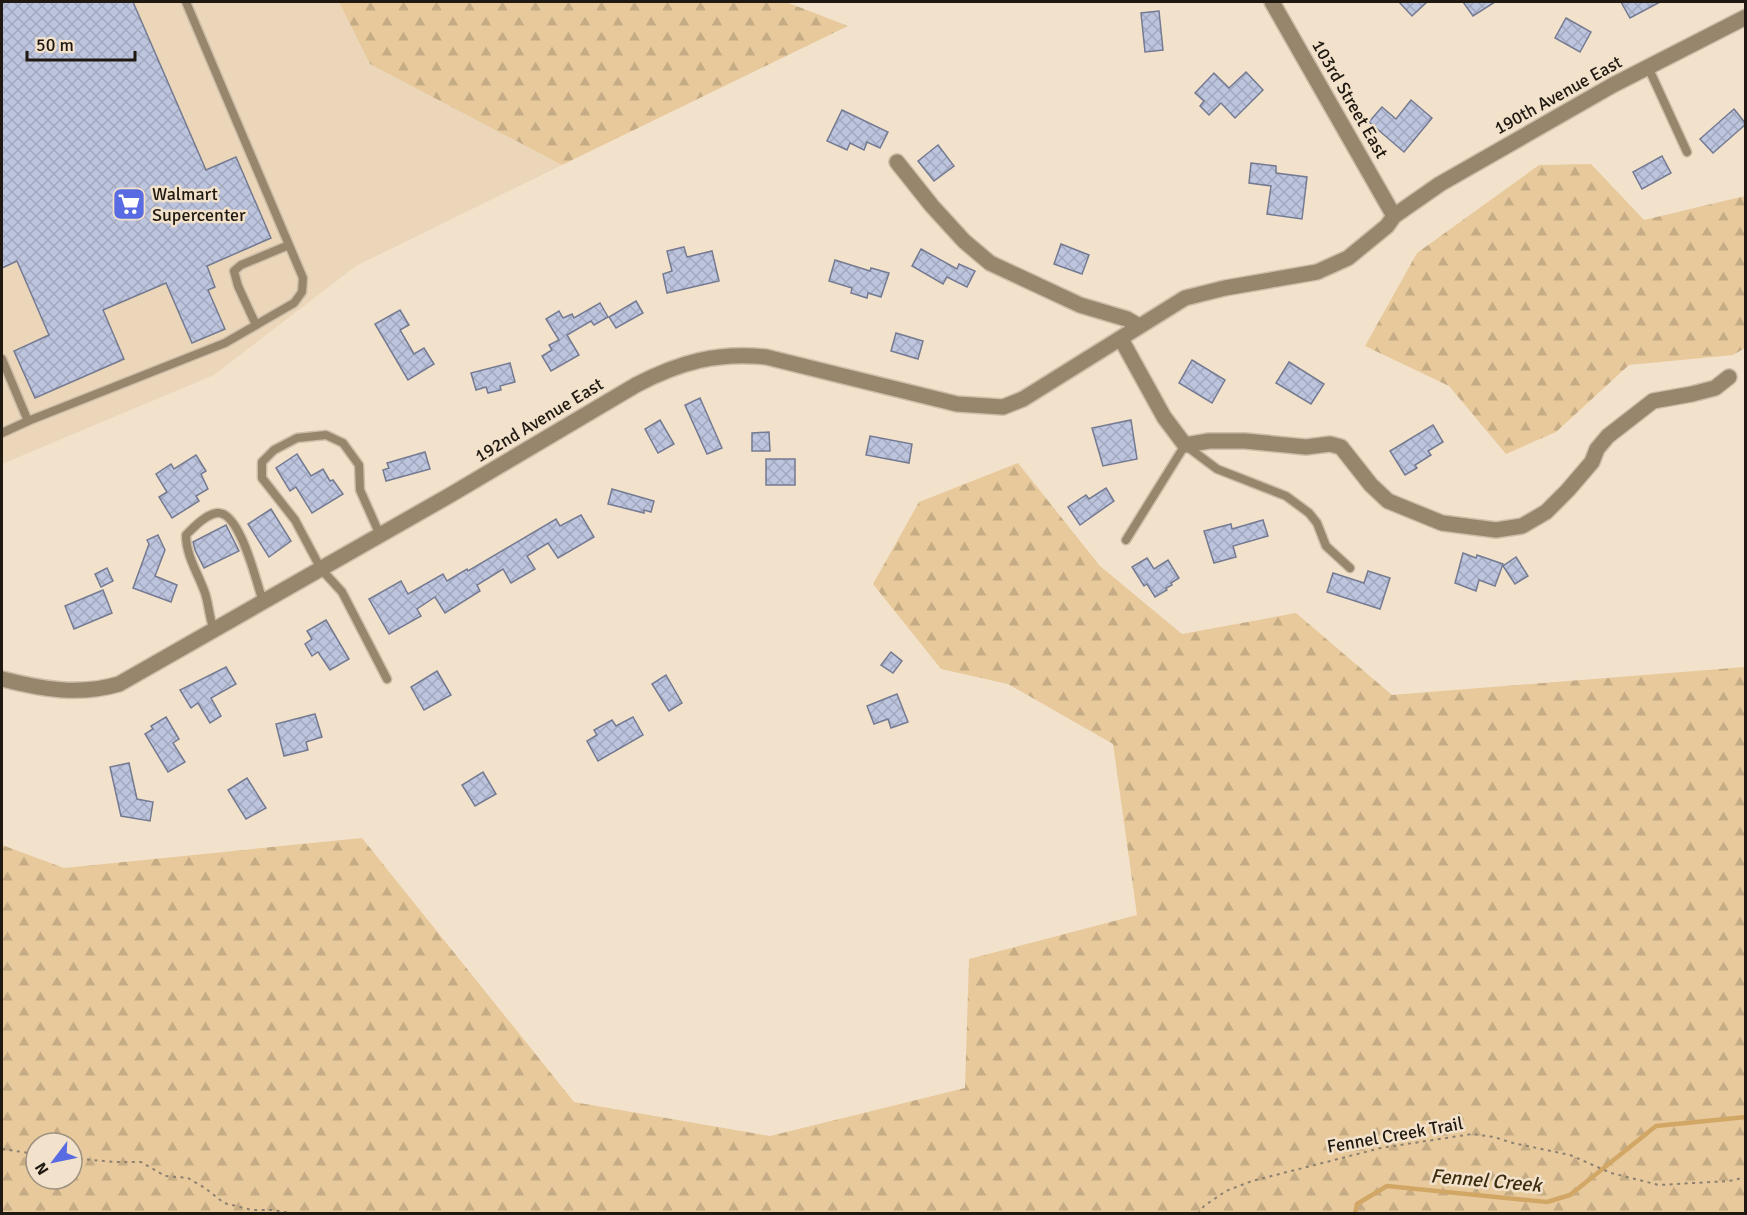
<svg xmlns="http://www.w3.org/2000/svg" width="1747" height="1215" viewBox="0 0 1747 1215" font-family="Signika,sans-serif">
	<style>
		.built { fill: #ebd6b9 }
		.forest { fill: url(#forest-firs); fill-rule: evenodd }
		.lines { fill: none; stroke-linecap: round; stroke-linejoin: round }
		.stream { stroke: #d2a766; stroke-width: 4.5 }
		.building { fill: url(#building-cross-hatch); stroke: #747a91; stroke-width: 1.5 }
		.service-casing { stroke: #cdbeaa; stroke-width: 11 }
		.minor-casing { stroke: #cdbeaa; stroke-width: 18 }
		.path { stroke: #8c8070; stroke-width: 2; stroke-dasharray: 3 4.5; stroke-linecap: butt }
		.service { stroke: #98866c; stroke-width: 8 }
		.minor { stroke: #98866c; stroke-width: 15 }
		.labels { text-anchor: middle; stroke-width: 5; stroke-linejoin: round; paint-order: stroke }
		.street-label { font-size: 18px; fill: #1f1911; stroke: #f3e2cb }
		.poi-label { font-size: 18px; fill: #1f1911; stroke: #f3e2cb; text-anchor: start }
		.water-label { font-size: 20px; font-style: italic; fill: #3e2c0e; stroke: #f3e2cb }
	</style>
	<defs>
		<pattern id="forest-firs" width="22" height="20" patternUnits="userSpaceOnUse" patternTransform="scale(1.5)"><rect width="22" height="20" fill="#e7c99c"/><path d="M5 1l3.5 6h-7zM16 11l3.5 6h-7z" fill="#c6ac85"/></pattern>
		<pattern id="building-cross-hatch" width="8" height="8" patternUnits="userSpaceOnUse" patternTransform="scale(1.5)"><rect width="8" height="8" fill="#bdc4dd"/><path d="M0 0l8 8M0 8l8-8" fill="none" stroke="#a2a8bd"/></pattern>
	</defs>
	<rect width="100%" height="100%" fill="#f3e2cb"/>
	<path class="built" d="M2,2H339L371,64L562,165L356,266L214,375L2,464Z"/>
	<g class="forest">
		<path d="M339,2H786L848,26L562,165L370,64Z"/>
		<path d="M1591,164L1644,220L1745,196V348L1733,355L1629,365L1556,432L1506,454L1449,386L1365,346L1417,253L1539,165Z"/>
		<path d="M1018,463L1100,566L1182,634L1296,613L1392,695L1745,667V1213H2V845L64,868L362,838L574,1102L770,1136L965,1088L969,959L1137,915L1113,744L1008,684L941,669L873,584L919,502ZM36,1143H72V1179H36Z"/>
	</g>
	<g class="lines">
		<path class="stream" d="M1355,1214L1357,1204L1387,1186L1547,1202L1570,1195L1656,1126L1746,1117"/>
	</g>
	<g class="building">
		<path d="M2,2H133L206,170L236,157L271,238L207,266L215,287L208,290L225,329L192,343L166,283L103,310L124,359L35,398L14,351L49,335L17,261L2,268Z"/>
		<path d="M1399,2H1427L1412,16Z"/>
		<path d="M1463,2H1495L1473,16Z"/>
		<path d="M1621,2H1660L1630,18Z"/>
		<path d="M1159,11L1163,50L1145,52L1141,13Z"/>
		<path d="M1566,18L1591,32L1580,52L1555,38Z"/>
		<path d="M1246,72L1263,90L1235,118L1221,103L1209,115L1200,106L1204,101L1195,93L1214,73L1229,88Z"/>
		<path d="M1411,100L1432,118L1404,152L1369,122L1382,107L1396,119Z"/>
		<path d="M1734,109L1746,124L1713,153L1700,139Z"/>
		<path d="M842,110L888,132L880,148L867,142L864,150L850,143L847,150L827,141Z"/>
		<path d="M938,145L954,166L934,181L918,161Z"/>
		<path d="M1662,156L1671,173L1642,189L1633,172Z"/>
		<path d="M1251,163L1276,166V173L1307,177L1302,219L1267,214L1271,186L1249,183Z"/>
		<path d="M1061,244L1089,255L1082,274L1054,264Z"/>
		<path d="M684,247L687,257L712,251L719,281L667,293L663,274L672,271L667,251Z"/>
		<path d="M921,249L957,269L959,264L975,271L967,287L947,277L943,284L912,266Z"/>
		<path d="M835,260L870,271L871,268L889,273L881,297L868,293L867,298L851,293L852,288L829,281Z"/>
		<path d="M636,301L643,313L616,328L609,317Z"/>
		<path d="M600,303L608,317L594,325L591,321L567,335L579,355L551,371L542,356L552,350L549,345L559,340L546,319L559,311L563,318L572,314L574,318Z"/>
		<path d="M400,310L409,325L400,330L414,354L424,348L434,364L408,380L375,324Z"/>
		<path d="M896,333L923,341L918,359L891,351Z"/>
		<path d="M1192,360L1225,380L1212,403L1179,383Z"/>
		<path d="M1289,362L1324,384L1311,404L1276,383Z"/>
		<path d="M510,363L515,382L500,386L501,390L488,393L486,387L476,390L471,373Z"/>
		<path d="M700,398L722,448L707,454L685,405Z"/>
		<path d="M660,420L674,444L658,453L645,429Z"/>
		<path d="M1131,420L1137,459L1103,466L1092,428Z"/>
		<path d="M1433,425L1443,442L1428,451L1431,455L1415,465L1417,468L1405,475L1390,451Z"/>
		<path d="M769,432L770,451H752V433Z"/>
		<path d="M870,436L912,444L909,463L866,455Z"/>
		<path d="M425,452L430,469L386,481L383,470L389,468L387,463Z"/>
		<path d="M297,454L311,476L323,469L330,481L333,480L343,494L312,513L296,487L290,491L276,468Z"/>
		<path d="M196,455L206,471L201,474L208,489L196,496L199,501L172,518L159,497L167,492L156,474L171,464L174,469Z"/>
		<rect x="766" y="459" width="29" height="26"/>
		<path d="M1106,488L1114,501L1080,525L1068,507L1086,495L1089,499Z"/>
		<path d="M612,489L654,501L651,512L644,510V513L608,504Z"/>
		<path d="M271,509L291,541L269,557L248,524Z"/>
		<path d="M581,515L594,537L558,558L548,543L527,556L535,569L511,583L503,569L477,585L480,591L445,613L435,597L417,609L421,616L389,634L369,599L401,581L408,594L443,574L447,581L467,569L468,571L556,519L560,526Z"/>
		<path d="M1263,520L1268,536L1233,546L1236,557L1214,563L1204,531L1231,524L1232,529Z"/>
		<path d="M226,525L239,551L204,568L195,550L193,542Z"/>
		<path d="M158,535L165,550L155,576L177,585L171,602L133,588L149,544L147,540Z"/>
		<path d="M1463,553L1476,558L1477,555L1503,564L1495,586L1479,580L1476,591L1455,583Z"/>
		<path d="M1516,557L1528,576L1515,584L1503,566Z"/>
		<path d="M1147,558L1154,569L1168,560L1179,578L1171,583L1172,585L1166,588L1167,590L1155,597L1147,584L1144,586L1132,567Z"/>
		<path d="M107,568L113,581L101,587L95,574Z"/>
		<path d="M1368,571L1390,578L1380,609L1327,592L1333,573L1364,583Z"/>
		<path d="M103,590L112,613L74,629L65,606Z"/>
		<path d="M326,620L349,659L330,670L318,652L312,656L305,644L312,639L307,631Z"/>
		<path d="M891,652L902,661L893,673L881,665Z"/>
		<path d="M226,667L236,684L211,698L221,716L210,723L198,703L191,708L180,690Z"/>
		<path d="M437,671L451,695L424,710L411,687Z"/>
		<path d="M666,675L682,703L669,711L652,684Z"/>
		<path d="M897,694L908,722L891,728L888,719L874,724L867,706Z"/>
		<path d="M315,714L322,737L306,742L308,750L284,756L276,724Z"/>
		<path d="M166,717L179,739L173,743L185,762L168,772L145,734L153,729L151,726Z"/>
		<path d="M633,717L643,735L598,761L587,741L597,735L594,730L612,720L616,726Z"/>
		<path d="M129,763L137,799L153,802L150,821L121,816L110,767Z"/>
		<path d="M483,772L496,794L475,806L462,785Z"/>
		<path d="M247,778L266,808L246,819L228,790Z"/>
	</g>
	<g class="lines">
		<g class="service-casing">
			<g id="service">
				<path d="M1648,67L1687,152"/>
				<path d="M256,325L238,286L234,271L241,265L289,245"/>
				<path d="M2,359L28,421L2,433"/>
				<path d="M28,421L225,343L294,303L302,292L303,278L186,2"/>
				<path d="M380,535L360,490L359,465L343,443L326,435L297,438L274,450L262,462V478L295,520L321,569L342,592L387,679"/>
				<path d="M1126,540L1185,445L1217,469L1286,496L1309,513L1317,523L1326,546L1350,568"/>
				<path d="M214,630C209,617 209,605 205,593C198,573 186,556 186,535C194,527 205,515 217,513C240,510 257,584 263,602"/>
			</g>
		</g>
		<g class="minor-casing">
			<g id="minor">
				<path d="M1272,2L1394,216"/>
				<path d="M897,162L932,206L964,241L990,263L1080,305L1127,319L1139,326"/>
				<path d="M1121,339L1164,417L1185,445L1209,441H1245L1306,447L1330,444L1341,447L1371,485L1388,501L1442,523L1496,530L1522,526L1546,512L1568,490L1592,462L1597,449L1608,436L1653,401L1692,394L1715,388L1729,377"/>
				<path d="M2,679C41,689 79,696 119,684L452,494L636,385C680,362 717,352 766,357L957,404L1003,407L1023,399L1185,298L1225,288L1317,272L1348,258L1387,226L1394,216L1440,184L1613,85L1746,17"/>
			</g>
		</g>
		<g class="path">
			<path d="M2,1149L36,1154"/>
			<path d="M72,1158L114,1162H141L165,1176L188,1178L205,1188L224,1203L252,1210H274L294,1214"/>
			<path d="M1198,1214L1204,1206L1226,1191L1252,1181L1381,1148L1472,1134L1494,1137L1513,1143L1570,1155L1611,1173L1659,1185L1729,1181L1746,1177"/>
		</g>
		<use href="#service" class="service"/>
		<use href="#minor" class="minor"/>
	</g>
	<defs>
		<g id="supermarket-square" transform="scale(1.725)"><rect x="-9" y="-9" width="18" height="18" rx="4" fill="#586be2" stroke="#f3e2cb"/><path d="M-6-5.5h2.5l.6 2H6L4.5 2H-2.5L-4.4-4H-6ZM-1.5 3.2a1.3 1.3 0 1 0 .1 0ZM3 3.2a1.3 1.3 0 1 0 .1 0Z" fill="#fff"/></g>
	</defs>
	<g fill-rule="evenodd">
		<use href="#supermarket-square" x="129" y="204"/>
	</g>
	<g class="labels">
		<g class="street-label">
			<text transform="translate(1558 95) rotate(-29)" y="6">190th Avenue East</text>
			<text transform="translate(1350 99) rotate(60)" y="6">103rd Street East</text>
			<text transform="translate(539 420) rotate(-31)" y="6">192nd Avenue East</text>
			<text transform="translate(1395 1135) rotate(-10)" y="6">Fennel Creek Trail</text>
		</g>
		<g class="poi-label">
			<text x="152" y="200">Walmart<tspan x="152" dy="21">Supercenter</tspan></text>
		</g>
		<g class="water-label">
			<text transform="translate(1486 1180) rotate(5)" y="7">Fennel Creek</text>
		</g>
	</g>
	<rect width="1747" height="1215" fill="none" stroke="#1f1911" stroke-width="6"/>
	<g transform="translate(54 1161) rotate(238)"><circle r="28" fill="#f3e2cb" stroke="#9e9281" stroke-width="1.5"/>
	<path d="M0-4.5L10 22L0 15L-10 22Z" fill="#586be2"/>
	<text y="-9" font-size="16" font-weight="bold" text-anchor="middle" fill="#1f1911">N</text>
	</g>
	<path d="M27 51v9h108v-9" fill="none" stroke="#1f1911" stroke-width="3"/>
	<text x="36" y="51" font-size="18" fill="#1f1911" stroke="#f3e2cb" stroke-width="4.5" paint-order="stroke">50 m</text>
</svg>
